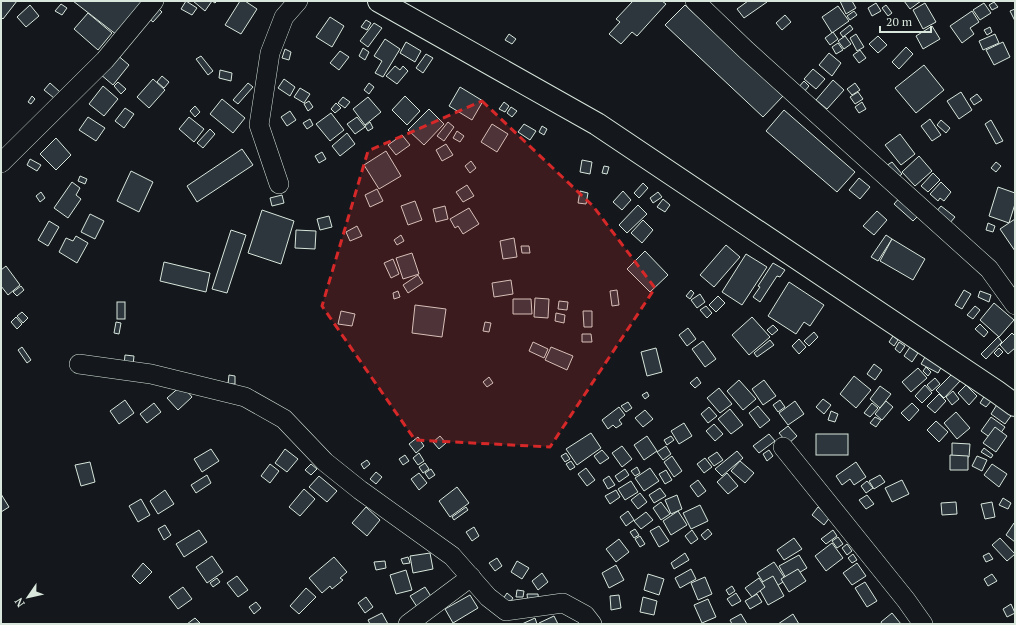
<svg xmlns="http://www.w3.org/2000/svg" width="1016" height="625" viewBox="0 0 1016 625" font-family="'PT Serif',serif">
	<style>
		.building { fill: #2c363c; stroke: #d8e6dc }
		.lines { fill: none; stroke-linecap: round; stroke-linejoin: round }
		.minor-casing { stroke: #d8e6dc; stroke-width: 20 }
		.major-casing { stroke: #d8e6dc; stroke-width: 24 }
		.minor { stroke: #14181c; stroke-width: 19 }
		.major { stroke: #14181c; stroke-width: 22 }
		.marked { fill: #d62828; fill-opacity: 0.2; stroke: #d62828; stroke-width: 3; stroke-dasharray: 8 5; stroke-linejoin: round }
	</style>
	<rect width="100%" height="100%" fill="#14181c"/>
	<g class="building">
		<path d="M2,1H17L3,19L1,17V3Z"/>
		<path d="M73,1H140L142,3L117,35Z"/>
		<path d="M186,1L197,8L192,15L181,9Z"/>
		<path d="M193,1H217L215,3L212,1L205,11Z"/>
		<path d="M240,1H245L257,9L241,34L225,25Z"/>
		<path d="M633,1H662L666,4L637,36L632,32L621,44L609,34L620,22L616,19Z"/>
		<path d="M748,1H766L767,2L744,18L737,9Z"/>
		<path d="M840,1H852L856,8L846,14Z"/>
		<path d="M904,1H921L910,9Z"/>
		<path d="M994,2L998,7L992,10L989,5Z"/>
		<path d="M876,3L881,11L872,16L868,8Z"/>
		<path d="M925,3L936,22L923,29L913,10Z"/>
		<path d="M984,3L991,13L980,20L973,10Z"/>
		<path d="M61,4L67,8L62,15L55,11Z"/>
		<path d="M30,5L39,16L26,27L17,17Z"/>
		<path d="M685,5L783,96L763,117L665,25Z"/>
		<path d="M886,5L892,13L888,16L882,8Z"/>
		<path d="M156,6L162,12L153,22L146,16Z"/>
		<path d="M838,6L849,21L832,33L822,17Z"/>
		<path d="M1015,9V21L1010,11Z"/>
		<path d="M854,11L857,15L850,20L847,16Z"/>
		<path d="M972,11L979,22L970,28L974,34L962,43L950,26Z"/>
		<path d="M88,13L112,33L98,50L74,29Z"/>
		<path d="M785,15L791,22L782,30L776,23Z"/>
		<path d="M330,17L344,26L332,47L316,37Z"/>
		<path d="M366,20L371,23L367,30L361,27Z"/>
		<path d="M374,23L382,28L368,47L360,41Z"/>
		<path d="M850,25L853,29L843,37L840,33Z"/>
		<path d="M932,26L940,39L923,49L916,36Z"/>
		<path d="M990,27L992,32L987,35L984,30Z"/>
		<path d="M833,32L838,39L830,45L825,38Z"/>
		<path d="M509,34L516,39L512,44L505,40Z"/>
		<path d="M856,34L864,47L857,51L850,38Z"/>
		<path d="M995,34L999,43L983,50L979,41Z"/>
		<path d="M845,36L851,44L844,49L838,41Z"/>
		<path d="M878,36L887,45L878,53L869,44Z"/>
		<path d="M385,39L400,49L383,77L375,73L382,61L374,56Z"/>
		<path d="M406,42L421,51L415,62L400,53Z"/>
		<path d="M1003,42L1010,57L994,65L986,50Z"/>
		<path d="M838,43L843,50L836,54L832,47Z"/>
		<path d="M906,47L913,54L899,69L892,62Z"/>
		<path d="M363,48L369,52L365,60L359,56Z"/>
		<path d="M285,49L291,52L289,60L282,58Z"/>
		<path d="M860,50L866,58L859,63L853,55Z"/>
		<path d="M340,51L349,57L339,70L330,63Z"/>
		<path d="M829,53L841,63L832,76L819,65Z"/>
		<path d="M116,54L129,65L113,85L100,74Z"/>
		<path d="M426,54L433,58L423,73L416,68Z"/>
		<path d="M201,56L213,71L208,75L196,59Z"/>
		<path d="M924,65L944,90L916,113L895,88Z"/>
		<path d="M395,66L400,70L403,66L408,71L397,84L386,76Z"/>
		<path d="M813,69L825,79L816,89L804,79Z"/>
		<path d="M220,70L232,73L231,81L219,78Z"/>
		<path d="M162,76L169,82L164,88L157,82Z"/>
		<path d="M153,79L165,90L149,108L137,97Z"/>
		<path d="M284,79L295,87L290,96L278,88Z"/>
		<path d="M833,80L844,90L827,109L816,100Z"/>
		<path d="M804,81L809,86L803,93L797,89Z"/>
		<path d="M118,82L126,89L121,94L114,86Z"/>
		<path d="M50,83L60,92L54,98L44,90Z"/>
		<path d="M248,83L253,87L238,104L233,100Z"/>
		<path d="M369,83L374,87L369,94L364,90Z"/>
		<path d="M855,83L860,90L852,95L847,89Z"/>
		<path d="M103,86L118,99L104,116L89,104Z"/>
		<path d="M460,87L483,101L472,120L449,106Z"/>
		<path d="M300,88L310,94L304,103L294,97Z"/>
		<path d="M858,92L863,99L855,104L850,97Z"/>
		<path d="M961,92L972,110L959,119L947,101Z"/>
		<path d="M977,94L982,100L974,105L970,99Z"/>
		<path d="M32,96L35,99L31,104L28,102Z"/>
		<path d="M405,96L420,111L407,125L392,110Z"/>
		<path d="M343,97L350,102L345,108L338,103Z"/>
		<path d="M368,97L381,112L365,125L353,109Z"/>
		<path d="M222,99L245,118L233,133L210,114Z"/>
		<path d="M309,101L313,107L308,111L304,104Z"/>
		<path d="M504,102L509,106L505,112L499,109Z"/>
		<path d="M862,102L866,109L859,113L855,107Z"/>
		<path d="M336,103L341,108L335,113L331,109Z"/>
		<path d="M195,106L200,112L195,117L190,111Z"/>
		<path d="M511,107L517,111L512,117L507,113Z"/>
		<path d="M125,108L134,114L124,128L115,121Z"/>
		<path d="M429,109L444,124L424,145L408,130Z"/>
		<path d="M784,110L855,172L837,192L766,131Z"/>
		<path d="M290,111L296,120L287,126L281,117Z"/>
		<path d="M331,113L344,130L330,141L316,124Z"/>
		<path d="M88,117L105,128L96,141L79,130Z"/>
		<path d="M189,117L204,129L194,142L179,129Z"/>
		<path d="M357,117L365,127L355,134L347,124Z"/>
		<path d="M310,119L313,125L307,129L303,123Z"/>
		<path d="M930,119L941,135L932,141L921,126Z"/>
		<path d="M941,120L950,128L946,133L937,125Z"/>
		<path d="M991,120L1003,141L996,144L985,124Z"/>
		<path d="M370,122L373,128L368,131L365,126Z"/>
		<path d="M448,122L454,127L444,141L437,136Z"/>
		<path d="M492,124L508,134L497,152L481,142Z"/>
		<path d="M524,124L536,131L530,140L518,132Z"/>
		<path d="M542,126L547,129L544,135L539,132Z"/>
		<path d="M210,129L215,134L203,148L197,143Z"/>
		<path d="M457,131L464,136L460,142L453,138Z"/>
		<path d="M347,133L355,144L340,156L332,146Z"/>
		<path d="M900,134L915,154L901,165L885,145Z"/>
		<path d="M402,135L410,145L396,155L388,145Z"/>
		<path d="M56,138L71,155L56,170L40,154Z"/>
		<path d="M446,144L453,155L442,161L436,150Z"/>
		<path d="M242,149L253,165L197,202L187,186Z"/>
		<path d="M386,151L401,176L379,189L364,165Z"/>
		<path d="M322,152L326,159L319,163L315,156Z"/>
		<path d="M919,156L932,171L915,186L902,172Z"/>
		<path d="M30,159L41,165L37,171L27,165Z"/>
		<path d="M582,160L592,162L590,174L580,172Z"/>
		<path d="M471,161L476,168L470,173L465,166Z"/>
		<path d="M892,162L902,174L896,179L886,166Z"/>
		<path d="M996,162L1001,166L996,172L991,168Z"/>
		<path d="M604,166L609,167L607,174L602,173Z"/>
		<path d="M131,171L153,182L139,212L117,201Z"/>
		<path d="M933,173L940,180L928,192L921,186Z"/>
		<path d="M80,176L87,179L85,184L78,181Z"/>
		<path d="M859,178L870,187L860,199L849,190Z"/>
		<path d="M72,182L80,188L76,195L81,199L68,218L54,208Z"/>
		<path d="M941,182L951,192L944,201L940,198L938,201L930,194Z"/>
		<path d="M643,183L648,188L639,198L634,193Z"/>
		<path d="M467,185L474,196L463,202L456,192Z"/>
		<path d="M998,187L1015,193V204L1009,223L989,216Z"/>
		<path d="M377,189L383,201L370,207L365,195Z"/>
		<path d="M580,191L588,193L586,204L578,203Z"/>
		<path d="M623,191L631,200L622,210L613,202Z"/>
		<path d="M41,192L45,198L40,202L36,196Z"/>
		<path d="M658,192L662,197L653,203L650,198Z"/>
		<path d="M282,195L284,203L272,206L270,198Z"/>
		<path d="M902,195L921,213L913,221L894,204Z"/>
		<path d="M663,199L670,205L665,212L657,207Z"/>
		<path d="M415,201L422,220L408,225L401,206Z"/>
		<path d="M638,205L647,214L627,233L619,225Z"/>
		<path d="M445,206L448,219L436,222L433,209Z"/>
		<path d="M941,206L955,217L949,224L935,213Z"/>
		<path d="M469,208L479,224L463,234L458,226L455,228L450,219Z"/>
		<path d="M262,210L294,221L281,264L248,253Z"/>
		<path d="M877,211L887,220L874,235L863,226Z"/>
		<path d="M90,214L104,221L95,239L81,232Z"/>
		<path d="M329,216L332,227L320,230L317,219Z"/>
		<path d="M1015,219V251L1000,229Z"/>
		<path d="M643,220L653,230L642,243L631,233Z"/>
		<path d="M49,221L59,227L48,246L38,240Z"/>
		<path d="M988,223L995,226L993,232L986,230Z"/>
		<path d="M357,226L362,236L350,241L346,232Z"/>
		<path d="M231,230L246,235L227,293L212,289Z"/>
		<path d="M296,230L316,231L315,249L295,248Z"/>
		<path d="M401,235L404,241L397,245L394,240Z"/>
		<path d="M886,235L892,239L878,261L871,257Z"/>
		<path d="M76,236L88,243L77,263L59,252L66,238L73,241Z"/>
		<path d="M514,238L517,257L503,259L500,241Z"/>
		<path d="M892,239L925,259L913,280L880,261Z"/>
		<path d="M726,245L740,257L714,287L700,275Z"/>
		<path d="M521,246H529L530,253H522Z"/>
		<path d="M645,251L668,275L650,292L627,269Z"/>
		<path d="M412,253L419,274L403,279L396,258Z"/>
		<path d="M746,254L767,267L742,305L722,292Z"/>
		<path d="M393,259L399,274L391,278L384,263Z"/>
		<path d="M164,262L210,273L206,292L160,281Z"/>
		<path d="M773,263L785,270L780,277L777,276L760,302L753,297L760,287L758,286Z"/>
		<path d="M6,266L20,285L8,295L1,286V270Z"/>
		<path d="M418,275L423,283L408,293L403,285Z"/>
		<path d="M511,280L513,294L494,297L492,283Z"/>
		<path d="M789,282L824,305L810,326L804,322L796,334L768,316Z"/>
		<path d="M21,286L24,290L17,296L13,292Z"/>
		<path d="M617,290L619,305L612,306L610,291Z"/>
		<path d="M691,290L694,293L690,299L686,296Z"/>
		<path d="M964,290L971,294L962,309L955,305Z"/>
		<path d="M398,291L400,297L394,299L393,293Z"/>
		<path d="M980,291L991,295L989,302L978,297Z"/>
		<path d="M700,294L705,302L697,308L691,300Z"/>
		<path d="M718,296L725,303L716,312L709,305Z"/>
		<path d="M535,298L549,299L548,318L534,317Z"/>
		<path d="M513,299H531L532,314H513Z"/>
		<path d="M559,301L568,302L567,310L558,309Z"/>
		<rect x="117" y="302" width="8" height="17"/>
		<path d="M994,303L1014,320L999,337L980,320Z"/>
		<path d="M415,305L446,309L442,337L412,333Z"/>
		<path d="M706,306L712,313L707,318L700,310Z"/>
		<path d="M975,306L980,310L973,319L967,315Z"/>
		<path d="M341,311L355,314L352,326L338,324Z"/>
		<path d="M583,311H592V327H584Z"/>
		<path d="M22,312L28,318L23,323L17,316Z"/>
		<path d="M556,313L565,315L564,323L555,321Z"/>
		<path d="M16,317L22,324L17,329L11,322Z"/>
		<path d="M752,317L770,337L749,355L732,335Z"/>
		<path d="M116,322L121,323L119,334L114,333Z"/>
		<path d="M485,322L491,323L489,332L483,331Z"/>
		<path d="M980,324L988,332L984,337L975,329Z"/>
		<path d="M773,325L778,330L772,335L767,330Z"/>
		<path d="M688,328L696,339L687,346L679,335Z"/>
		<path d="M814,332L818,337L809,346L804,341Z"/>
		<path d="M1012,333L1015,336V348L1008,354L1000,345Z"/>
		<path d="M582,334H591L592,342H582Z"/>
		<path d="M893,336L898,340L894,346L889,342Z"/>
		<path d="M998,337L1002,342L986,359L981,354Z"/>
		<path d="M799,339L806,347L799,354L792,346Z"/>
		<path d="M770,340L774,345L757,357L754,353Z"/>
		<path d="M703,341L716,359L705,367L692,349Z"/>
		<path d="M533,342L548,349L544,358L529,351Z"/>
		<path d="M899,342L905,346L900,353L895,349Z"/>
		<path d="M22,347L31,360L27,363L18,350Z"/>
		<path d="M551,347L573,356L567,370L545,360Z"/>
		<path d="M910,347L918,353L912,362L904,356Z"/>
		<path d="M656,348L662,372L647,376L641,352Z"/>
		<path d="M999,348L1003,352L998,357L994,353Z"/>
		<path d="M125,355L134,356L133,365H124Z"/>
		<path d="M925,357L942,366L938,373L921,364Z"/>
		<path d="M874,364L882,370L875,380L867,374Z"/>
		<path d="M926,367L931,372L928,376L923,371Z"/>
		<path d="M918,368L927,378L911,392L902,382Z"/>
		<path d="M953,373L961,380L944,398L936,390Z"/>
		<path d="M229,375L235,376V384H228Z"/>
		<path d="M854,376L871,390L856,408L840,394Z"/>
		<path d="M489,377L493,383L487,387L483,382Z"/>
		<path d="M697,377L701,383L695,388L690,383Z"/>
		<path d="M935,378L940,384L932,391L927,385Z"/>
		<path d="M739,380L756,399L743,410L727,391Z"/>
		<path d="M764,380L776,396L763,405L752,389Z"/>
		<path d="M182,385L192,397L178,410L167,398Z"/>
		<path d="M925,385L932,393L922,403L915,396Z"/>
		<path d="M966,385L977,396L969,405L958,393Z"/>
		<path d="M880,386L891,394L880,408L870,399Z"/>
		<path d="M719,388L732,404L720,413L707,398Z"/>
		<path d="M953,391L959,399L952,405L946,397Z"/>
		<path d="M647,392L649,396L645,399L642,395Z"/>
		<path d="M939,394L946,401L935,413L927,406Z"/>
		<path d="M985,395L992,400L986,407L980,403Z"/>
		<path d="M823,399L831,405L824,414L816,407Z"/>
		<path d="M125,400L134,413L119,424L110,411Z"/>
		<path d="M780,400L785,407L778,412L773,405Z"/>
		<path d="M795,401L804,414L788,425L779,413Z"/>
		<path d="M886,401L893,407L882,420L875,414Z"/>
		<path d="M628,402L632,408L626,412L621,406Z"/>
		<path d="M154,403L161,412L147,423L140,414Z"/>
		<path d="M872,403L878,408L870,417L864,413Z"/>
		<path d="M912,403L919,410L909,421L901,413Z"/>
		<path d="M998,403L1013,413L1005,424L991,414Z"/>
		<path d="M758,406L770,420L760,428L749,413Z"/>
		<path d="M619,407L625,415L619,420L622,424L616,428L613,425L608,429L602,420Z"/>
		<path d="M709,407L717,416L708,423L701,414Z"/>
		<path d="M730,409L743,425L731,434L718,419Z"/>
		<path d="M645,410L653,419L643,427L635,418Z"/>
		<path d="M831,411L838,414L835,422L828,420Z"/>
		<path d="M956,412L970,428L957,439L944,423Z"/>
		<path d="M875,417L881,420L876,427L870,423Z"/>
		<path d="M991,417L1005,427L995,441L981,431Z"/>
		<path d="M936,421L948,432L939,442L927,430Z"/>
		<path d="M684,423L692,436L679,444L671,431Z"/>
		<path d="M714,424L723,434L715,441L706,431Z"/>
		<path d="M788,426L797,436L788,444L779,433Z"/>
		<path d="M995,427L1007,436L996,452L983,443Z"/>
		<path d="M591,433L601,448L577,465L566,449Z"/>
		<path d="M769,434L775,441L759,453L753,446Z"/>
		<rect x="816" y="434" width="32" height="21"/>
		<path d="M440,436L446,443L439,449L433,442Z"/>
		<path d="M647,436L657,451L644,460L634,445Z"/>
		<path d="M671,436L674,440L667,445L664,440Z"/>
		<path d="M418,437L424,446L416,453L409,444Z"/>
		<path d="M952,443L970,444L969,457H952Z"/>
		<path d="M622,446L632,459L622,467L612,453Z"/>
		<path d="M666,446L671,454L663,460L657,452Z"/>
		<path d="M984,448L993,455L991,458L981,452Z"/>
		<path d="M211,449L219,461L202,472L194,459Z"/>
		<path d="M285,449L298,459L287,472L275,463Z"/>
		<path d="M602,450L609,458L600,464L594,456Z"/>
		<path d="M769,450L773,456L767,461L763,454Z"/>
		<path d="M737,451L743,458L722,476L715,469Z"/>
		<path d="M717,452L723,460L714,466L708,458Z"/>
		<path d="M419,453L424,461L418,465L413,458Z"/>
		<path d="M566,453L570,459L565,462L561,456Z"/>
		<path d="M405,455L409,461L403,465L399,459Z"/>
		<path d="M950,455L968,456V470H950Z"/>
		<path d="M672,456L682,471L674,477L664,462Z"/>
		<path d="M977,456L987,460L982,471L972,466Z"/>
		<path d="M705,458L712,467L704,473L697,464Z"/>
		<path d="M367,460L370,464L364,469L361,464Z"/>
		<path d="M571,461L575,467L570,470L566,464Z"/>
		<path d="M740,461L754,473L745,483L731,471Z"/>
		<path d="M90,462L95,482L81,486L75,465Z"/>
		<path d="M856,462L866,477L854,485L850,479L842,485L836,476Z"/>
		<path d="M425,463L429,469L423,473L419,467Z"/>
		<path d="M270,464L279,471L270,483L261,476Z"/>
		<path d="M311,464L317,469L311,475L305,470Z"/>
		<path d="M992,464L1007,474L999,487L984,475Z"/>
		<path d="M637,467L640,473L635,476L631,471Z"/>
		<path d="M586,468L595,480L587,486L578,474Z"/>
		<path d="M650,468L659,481L644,491L635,478Z"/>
		<path d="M431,469L435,475L429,479L425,473Z"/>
		<path d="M625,469L629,475L619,482L615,476Z"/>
		<path d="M666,470L672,480L665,484L659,474Z"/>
		<path d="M376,472L382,477L376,484L370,479Z"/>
		<path d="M419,473L427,483L419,490L411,479Z"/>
		<path d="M727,473L738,486L728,494L717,482Z"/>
		<path d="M207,475L211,483L196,493L191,485Z"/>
		<path d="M880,475L885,482L874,489L869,481Z"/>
		<path d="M319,476L337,491L327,502L309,487Z"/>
		<path d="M609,476L615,485L608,489L603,480Z"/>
		<path d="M698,480L706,491L698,497L690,486Z"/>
		<path d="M902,480L909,494L892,502L885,488Z"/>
		<path d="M631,481L638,492L625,500L618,489Z"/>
		<path d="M867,481L873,488L866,493L861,486Z"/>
		<path d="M457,487L469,503L450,517L439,501Z"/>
		<path d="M660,488L666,496L654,503L649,495Z"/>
		<path d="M304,489L315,499L300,516L289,507Z"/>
		<path d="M165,490L174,504L158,514L150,501Z"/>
		<path d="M616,490L620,497L610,504L605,496Z"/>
		<path d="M640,493L647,502L638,509L631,500Z"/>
		<path d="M1,494L9,507L1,512Z"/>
		<path d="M677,495L682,509L671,514L665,500Z"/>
		<path d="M867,495L874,504L866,509L859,500Z"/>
		<path d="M1003,498L1011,503L1008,509L999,505Z"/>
		<path d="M141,499L150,515L138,522L129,506Z"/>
		<path d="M661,502L670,514L661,520L653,508Z"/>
		<path d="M956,502L957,514L942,515L941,503Z"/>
		<path d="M992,502L995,517L985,519L981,504Z"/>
		<path d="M700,505L708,521L691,529L683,513Z"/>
		<path d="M366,507L380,520L367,536L352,523Z"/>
		<path d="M466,507L468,510L454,520L452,517Z"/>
		<path d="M818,507L830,517L824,525L812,515Z"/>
		<path d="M628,511L634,520L626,526L620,517Z"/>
		<path d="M678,511L687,525L671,535L663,521Z"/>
		<path d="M646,512L653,520L641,529L634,521Z"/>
		<path d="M1014,523L1015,524V542L1006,535Z"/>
		<path d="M165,525L171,535L164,540L158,529Z"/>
		<path d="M659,526L669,541L659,547L650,531Z"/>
		<path d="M474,527L479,536L472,541L466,532Z"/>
		<path d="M635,529L639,535L634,538L630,532Z"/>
		<path d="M708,529L712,534L705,540L701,535Z"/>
		<path d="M199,530L207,542L184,557L176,544Z"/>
		<path d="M692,530L698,539L691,544L685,536Z"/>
		<path d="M833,530L837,536L826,544L821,539Z"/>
		<path d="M640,536L645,544L640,547L635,539Z"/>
		<path d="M838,537L843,544L837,548L832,541Z"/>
		<path d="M794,538L802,549L784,560L777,550Z"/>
		<path d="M1000,538L1015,554L1007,561L992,545Z"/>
		<path d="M619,539L629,552L616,562L606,549Z"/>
		<path d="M832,543L843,558L826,571L815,556Z"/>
		<path d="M847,544L852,551L847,555L842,548Z"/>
		<path d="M430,553L433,569L413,573L410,556Z"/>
		<path d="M685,553L689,560L674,569L671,563Z"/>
		<path d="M989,553L993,559L986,562L983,556Z"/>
		<path d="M853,554L857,560L852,563L848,558Z"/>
		<path d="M799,555L807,568L787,580L779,566Z"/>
		<path d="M212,556L223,572L207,583L196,567Z"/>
		<path d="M334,557L347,572L340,578L343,580L332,589L330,586L322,593L309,578Z"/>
		<path d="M408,557L410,563L403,564L401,559Z"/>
		<path d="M497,558L502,566L495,571L489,563Z"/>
		<path d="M385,561L386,568L376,570L374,562Z"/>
		<path d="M517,561L529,568L522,579L511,572Z"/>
		<path d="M774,562L786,580L769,591L757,573Z"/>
		<path d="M143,563L152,572L140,584L132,576Z"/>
		<path d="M857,563L866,576L852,585L843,573Z"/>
		<path d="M616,565L624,580L609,588L602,573Z"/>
		<path d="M691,569L696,579L680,588L675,578Z"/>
		<path d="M798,569L806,581L789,592L781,579Z"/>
		<path d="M406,570L412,590L396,594L390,575Z"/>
		<path d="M542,573L548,582L538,590L532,581Z"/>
		<path d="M648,574L664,579L659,595L644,590Z"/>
		<path d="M992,574L997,581L988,586L984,579Z"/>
		<path d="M237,576L248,590L238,597L227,583Z"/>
		<path d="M773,576L784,596L768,605L757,585Z"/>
		<path d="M705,577L712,594L698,600L691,583Z"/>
		<path d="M217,578L220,582L213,587L210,583Z"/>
		<path d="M759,578L765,587L752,597L745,588Z"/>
		<path d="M865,582L877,601L867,607L855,588Z"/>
		<path d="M732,586L735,591L729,595L726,590Z"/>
		<path d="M183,587L192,599L178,609L169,597Z"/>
		<path d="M425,587L434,601L419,610L410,596Z"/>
		<path d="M306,588L316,597L299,614L290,606Z"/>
		<path d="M517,590L524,591L523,597H516Z"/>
		<path d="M507,593L513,598L509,604L503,599Z"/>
		<path d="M736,593L741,601L732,606L727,599Z"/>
		<path d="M527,594H538L539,604H528Z"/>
		<path d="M757,594L762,602L750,609L745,601Z"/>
		<path d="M470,595L478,608L453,623L445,609Z"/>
		<path d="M619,595L621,608L611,610L610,596Z"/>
		<path d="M366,597L373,607L365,613L358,603Z"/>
		<path d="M643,597L657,601L654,615L640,612Z"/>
		<path d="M708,599L716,617L702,623L694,605Z"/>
		<path d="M256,602L261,608L254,614L249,607Z"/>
		<path d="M1011,604L1015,613L1007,617L1003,609Z"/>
		<path d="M382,613L388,624H370L368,620Z"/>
		<path d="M892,613L901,624H882L881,622Z"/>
		<path d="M741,614L747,624H732L730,620Z"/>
		<path d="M793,614L799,624H778Z"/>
		<path d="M554,616L558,624H539V623Z"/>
		<path d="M195,618L200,623L187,624Z"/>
		<path d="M535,618L537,624H522Z"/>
	</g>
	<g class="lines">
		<g class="minor-casing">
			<g id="minor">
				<path d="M695,1L746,50L989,269L1015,305"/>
				<path d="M1,163L105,60L154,1"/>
				<path d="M279,184L259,125L270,53L284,17L298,1"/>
				<path d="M79,364L151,374L245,397L284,419L325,462L360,490L452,556L488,597L506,611L563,603L585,615L592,624"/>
				<path d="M783,447L906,600L923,624"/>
				<path d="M408,624L471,577"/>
			</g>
		</g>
		<g class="major-casing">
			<path id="major" d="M379,1L597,124L997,392L1015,405"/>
		</g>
		<use href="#minor" class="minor"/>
		<use href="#major" class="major"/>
	</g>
	<path class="marked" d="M482,101L593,206L655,288L550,447L415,440L322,306L368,151Z"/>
	<rect width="1016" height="625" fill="none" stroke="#d8e6dc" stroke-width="4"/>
	<g transform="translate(28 597) rotate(236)" stroke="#14181c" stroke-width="3" paint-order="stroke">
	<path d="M0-3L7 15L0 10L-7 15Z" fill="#d8e6dc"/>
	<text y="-6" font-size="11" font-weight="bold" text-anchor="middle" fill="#d8e6dc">N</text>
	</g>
	<path d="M880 26v6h51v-6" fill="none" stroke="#d8e6dc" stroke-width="2"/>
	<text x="886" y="26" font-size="12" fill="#d8e6dc" stroke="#14181c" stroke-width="3" paint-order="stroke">20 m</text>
</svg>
